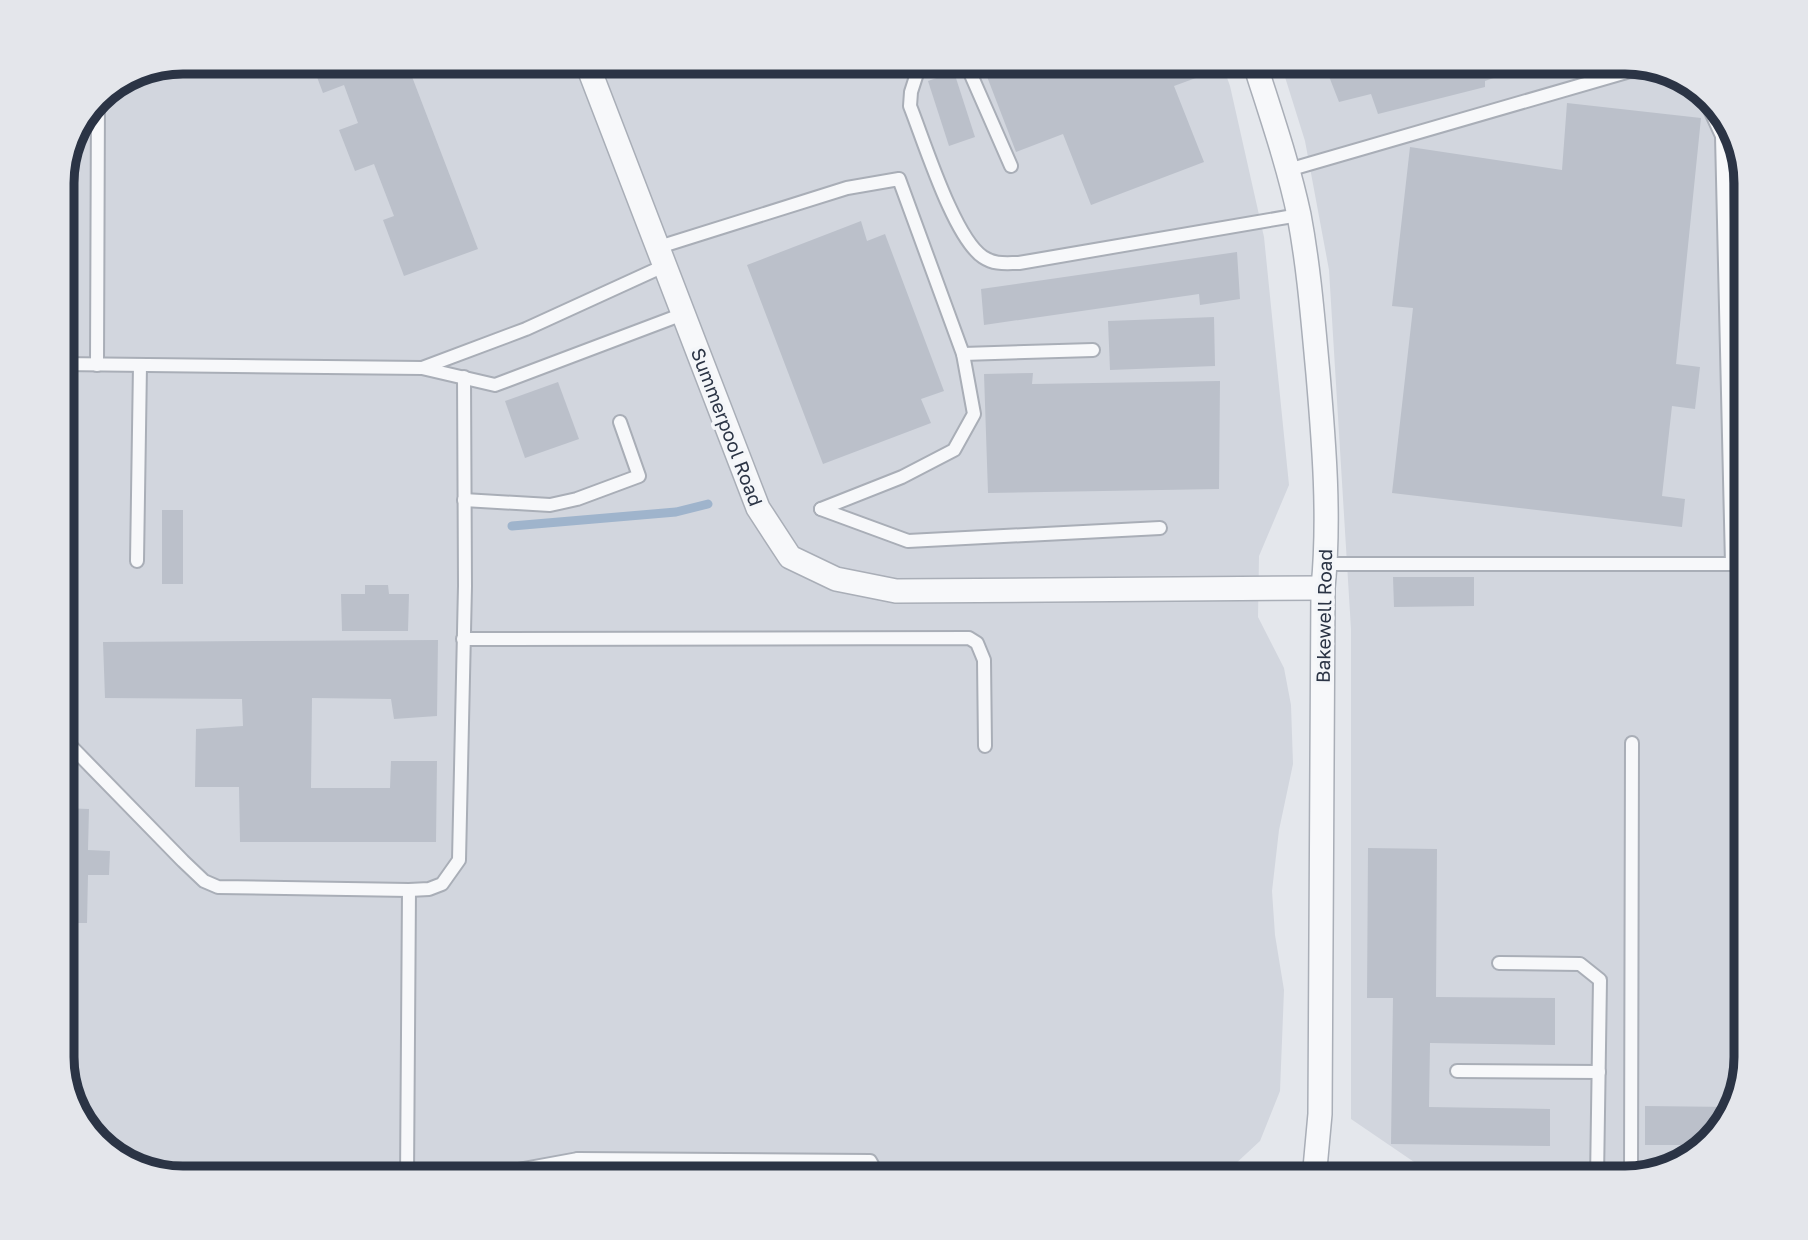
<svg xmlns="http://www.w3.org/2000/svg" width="1808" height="1240" viewBox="0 0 1808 1240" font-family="'Golos Text',sans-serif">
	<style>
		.built { fill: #d2d6de }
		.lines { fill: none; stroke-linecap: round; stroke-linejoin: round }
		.stream { stroke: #9fb4cc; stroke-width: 9 }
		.building { fill: #bbc0ca }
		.lane-casing { stroke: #a9aeb7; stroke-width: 16 }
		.street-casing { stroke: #a9aeb7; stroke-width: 26 }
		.lane { stroke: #f7f8fa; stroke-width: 12 }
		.street { stroke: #f7f8fa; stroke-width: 23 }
		.labels { text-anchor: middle; stroke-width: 7; stroke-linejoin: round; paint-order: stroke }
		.street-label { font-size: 19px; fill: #2b3445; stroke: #f4f6f9 }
		.rim { fill: none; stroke: #2b3445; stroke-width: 9 }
	</style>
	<rect width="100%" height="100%" fill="#e4e7ec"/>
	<g class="built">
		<path d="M183,61H1221L1230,86L1264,237L1289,485L1259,556L1258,617L1284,668L1291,705L1293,764L1279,830L1272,891L1275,935L1284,990L1280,1091L1260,1141L1219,1179H183L115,1158L77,1118L61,1065V175L97,97L137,70Z"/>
		<path d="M1280,61H1625L1693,82L1731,122L1747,182V1058L1726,1125L1686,1163L1637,1176L1439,1179L1351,1119V629L1329,270L1305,141Z"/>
	</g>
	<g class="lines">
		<path class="stream" d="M512,526L676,512L708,504"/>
	</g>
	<g class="building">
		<path d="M311,61H406L478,249L404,276L383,220L394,216L374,164L355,171L339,130L358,123L344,85L323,93Z"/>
		<path d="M981,61H1199L1204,75L1174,86L1204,162L1091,205L1063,134L1016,152Z"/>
		<path d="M1323,61H1539V62L1485,81V87L1378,114L1371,94L1339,102Z"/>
		<path d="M954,72L975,137L949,146L928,81Z"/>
		<path d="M1567,103L1701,118L1676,364L1700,367L1695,409L1672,406L1662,496L1685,499L1682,527L1392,493L1413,308L1392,306L1410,147L1562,170Z"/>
		<path d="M861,221L867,241L885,234L944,391L921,399L931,423L823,464L747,265Z"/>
		<path d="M1237,252L1240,299L1200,305L1199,294L984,325L981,289Z"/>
		<path d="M1214,317L1215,366L1110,370L1108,321Z"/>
		<path d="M1033,373L1032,384L1220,381L1219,489L988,493L984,374Z"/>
		<path d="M558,382L579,439L525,458L505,401Z"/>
		<rect x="162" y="510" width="21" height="74"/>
		<path d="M1393,577H1474V606L1394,607Z"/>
		<path d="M365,585H388L389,594H409L408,631H342L341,594H365Z"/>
		<path d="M438,640L437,716L394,719L391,699L312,698L311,788H390L391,761H437L436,842H240L239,787H195L196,729L243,726L242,699L105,698L103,642Z"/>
		<path d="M61,808L89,809L88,850L110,851L109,875H88L87,923H61Z"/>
		<path d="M1368,848L1437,849L1436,997L1555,998V1045L1430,1043L1429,1107L1550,1109V1146L1391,1144L1393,998H1367Z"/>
		<path d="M1645,1106L1732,1107L1726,1125L1704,1145H1645Z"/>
	</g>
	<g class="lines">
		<g class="lane-casing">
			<g id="lane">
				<path d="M921,61L911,92L910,106C924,141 954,238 983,257C995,265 1006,263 1019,263L1299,215"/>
				<path d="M965,61L1011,166"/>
				<path d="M1288,170L1630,71L1658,73L1694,83"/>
				<path d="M1747,182V183"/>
				<path d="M659,247L847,188L899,179L963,354L974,414L954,450L902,477L821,509"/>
				<path d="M963,354L1093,350"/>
				<path d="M61,364L422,368L495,385L683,314"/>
				<path d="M97,365L98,96"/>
				<path d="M422,368L526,329L666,265"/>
				<path d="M464,500L550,505L577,499L639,476L620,422"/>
				<path d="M821,509L908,541L1160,528"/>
				<path d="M137,561L140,365"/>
				<path d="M1326,564H1732L1722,136L1701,90"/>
				<path d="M463,639L969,638L977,643L984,660L985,746"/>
				<path d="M61,736L183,861L204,881L218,887L409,890L429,889L442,884L459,860L465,586L464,377"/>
				<path d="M1499,963L1580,964L1600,980L1597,1179"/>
				<path d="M1457,1071L1599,1072"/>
				<path d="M578,1159L870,1161L880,1179"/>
				<path d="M407,1176L502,1173L578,1159L600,1169L603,1179"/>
				<path d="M1631,1177L1632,743"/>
				<path d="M407,1179L409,890"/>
			</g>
		</g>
		<g class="street-casing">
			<g id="street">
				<path d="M586,61L758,508L790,557L836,579L896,591L1323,588"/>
				<path d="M1254,61C1270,112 1288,163 1299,215C1309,268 1313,321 1318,374C1324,444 1330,518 1323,588L1320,1114L1314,1179"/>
			</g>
		</g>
		<use href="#lane" class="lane"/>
		<use href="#street" class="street"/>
	</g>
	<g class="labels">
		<g class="street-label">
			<text transform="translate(727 427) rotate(69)" y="7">Summerpool Road</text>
			<text transform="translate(1324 616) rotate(-89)" y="7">Bakewell Road</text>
		</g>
	</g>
	<path d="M0 0H1808V1240H0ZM183 74H1625A109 109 0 0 1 1734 183V1057A109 109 0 0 1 1625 1166H183A109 109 0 0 1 74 1057V183A109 109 0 0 1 183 74Z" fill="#e4e6eb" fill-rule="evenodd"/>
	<path class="rim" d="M183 74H1625A109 109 0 0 1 1734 183V1057A109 109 0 0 1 1625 1166H183A109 109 0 0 1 74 1057V183A109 109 0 0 1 183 74Z"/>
</svg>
